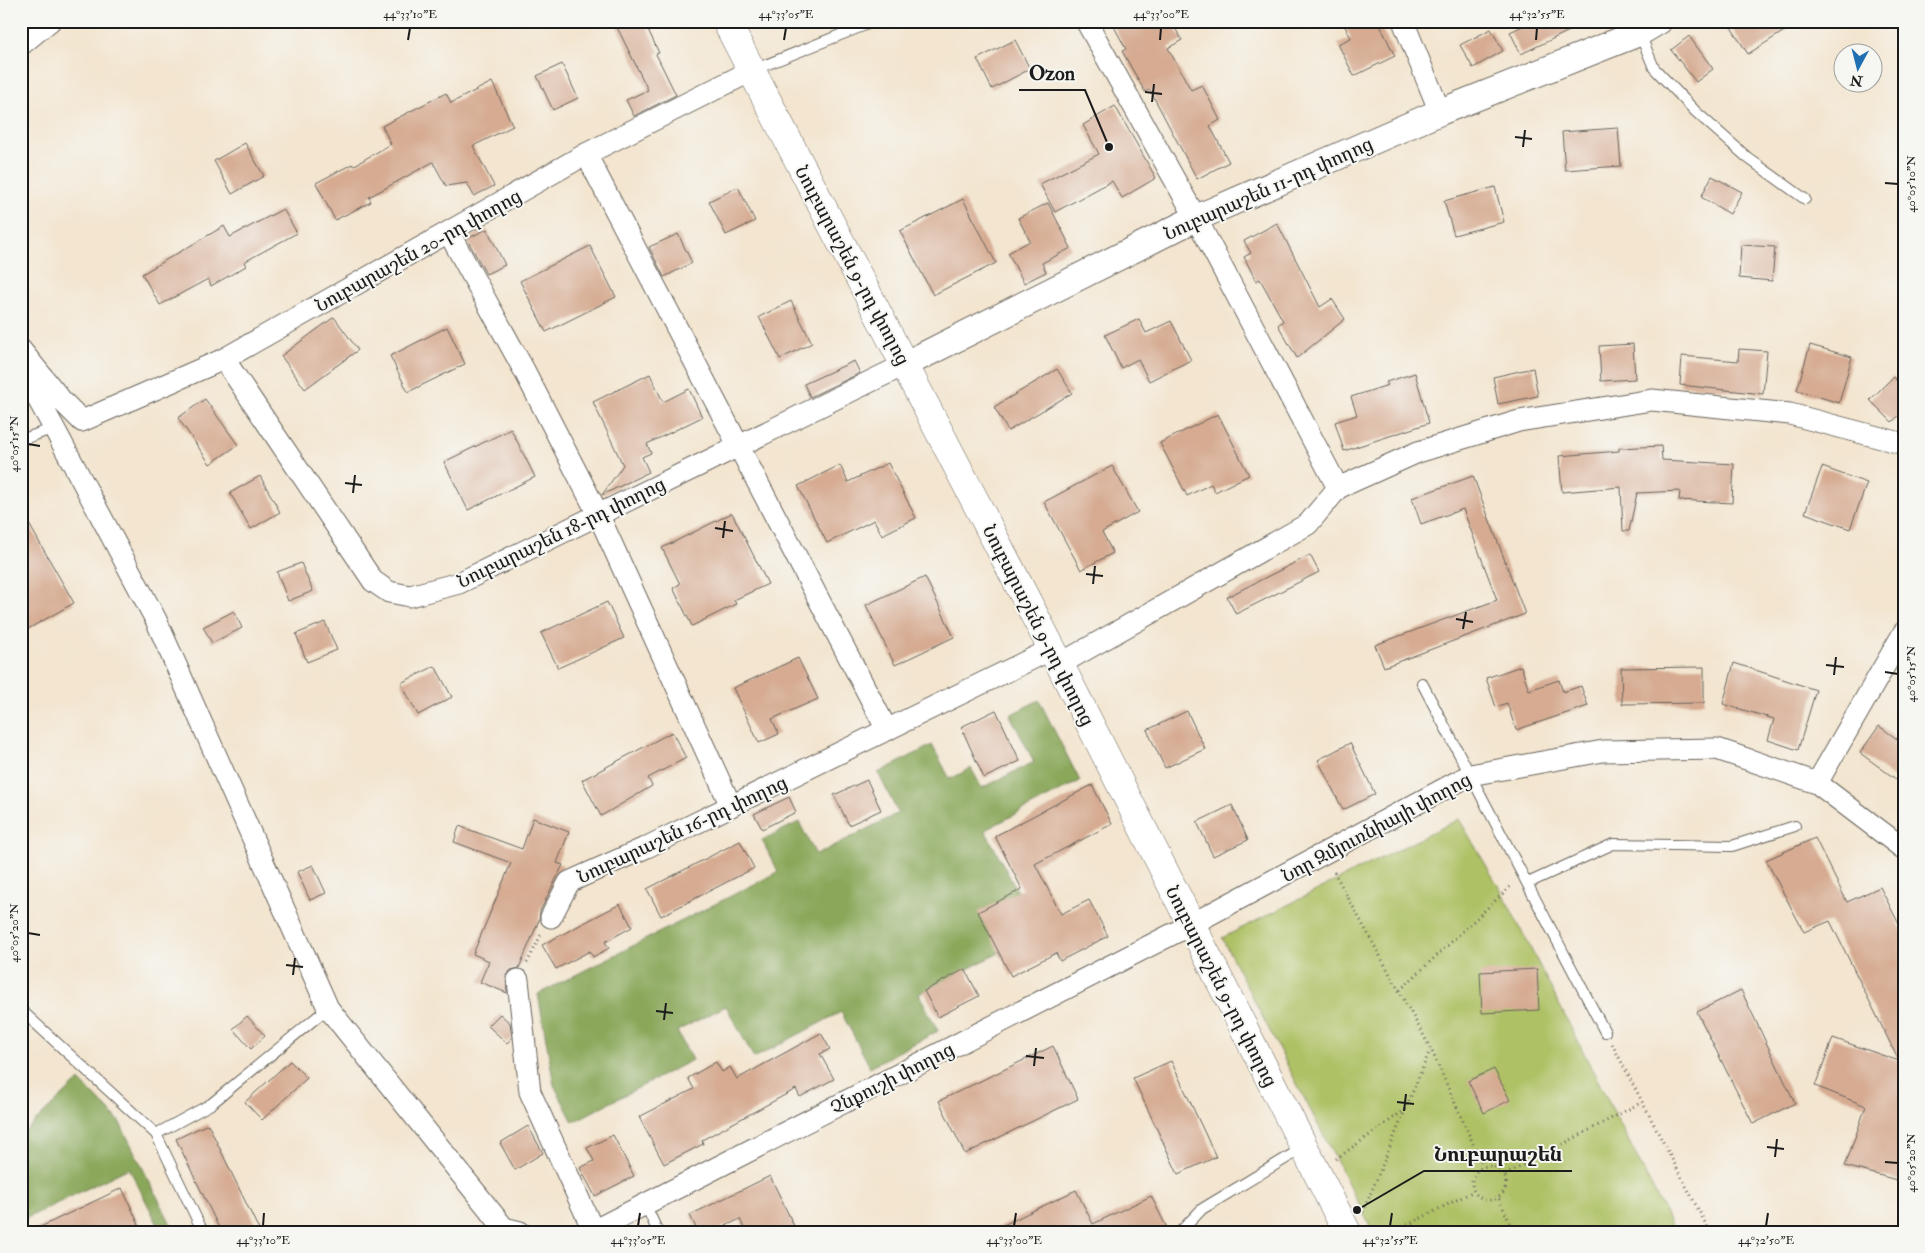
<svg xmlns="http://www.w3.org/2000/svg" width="1925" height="1253" viewBox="0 0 1925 1253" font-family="'IM FELL Double Pica','Noto Serif Armenian',serif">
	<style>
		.green { fill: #aec165; stroke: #656e40 }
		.forest { fill: #8aa75a; stroke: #53623b }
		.building { fill: #d6ab92 }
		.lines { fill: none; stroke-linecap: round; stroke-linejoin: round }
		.service-casing { stroke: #67625b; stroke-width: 12 }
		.minor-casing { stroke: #67625b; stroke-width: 23 }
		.tertiary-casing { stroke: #67625b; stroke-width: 28 }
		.secondary-casing { stroke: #67625b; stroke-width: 29 }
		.path { stroke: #67625b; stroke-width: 3; stroke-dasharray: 1 4; stroke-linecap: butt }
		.service { stroke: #fff; stroke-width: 10 }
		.minor { stroke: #fff; stroke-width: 21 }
		.tertiary { stroke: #fff; stroke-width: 26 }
		.secondary { stroke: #fff; stroke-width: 28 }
		.ticks { fill: none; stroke: #1c1c1c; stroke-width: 2 }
		.labels { text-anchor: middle; stroke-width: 4; stroke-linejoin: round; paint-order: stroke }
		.street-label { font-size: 19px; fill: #1c1c1c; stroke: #f6f6f2 }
		.leader { fill: none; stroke: #1c1c1c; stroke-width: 2 }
		.callout-dot { fill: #1c1c1c; stroke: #f6f6f2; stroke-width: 2 }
		.callout-label { font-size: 20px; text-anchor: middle; font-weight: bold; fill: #1c1c1c; stroke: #f6f6f2; stroke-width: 4; stroke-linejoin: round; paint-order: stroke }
		.neatline { fill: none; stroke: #1c1c1c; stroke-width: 2 }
		.ticks-label { font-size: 12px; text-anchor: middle; fill: #1c1c1c }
	</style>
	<rect width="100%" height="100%" fill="#f6f6f2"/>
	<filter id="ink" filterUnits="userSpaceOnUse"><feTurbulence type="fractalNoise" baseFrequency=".02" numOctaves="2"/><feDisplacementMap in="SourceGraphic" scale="10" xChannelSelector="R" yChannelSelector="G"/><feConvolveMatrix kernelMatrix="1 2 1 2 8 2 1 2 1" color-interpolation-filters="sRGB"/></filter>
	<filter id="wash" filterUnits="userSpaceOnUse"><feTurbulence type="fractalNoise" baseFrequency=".0096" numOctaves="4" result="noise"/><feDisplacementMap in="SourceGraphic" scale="20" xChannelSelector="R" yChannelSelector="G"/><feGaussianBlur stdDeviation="1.12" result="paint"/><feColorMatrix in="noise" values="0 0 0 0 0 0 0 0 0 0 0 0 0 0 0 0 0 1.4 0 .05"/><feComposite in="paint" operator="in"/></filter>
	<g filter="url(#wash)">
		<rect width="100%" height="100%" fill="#f3e5cf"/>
		<path class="green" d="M1459,819L1503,894L1675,1232H1373L1222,938Z"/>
		<g class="forest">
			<path d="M1039,700L1080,781L985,830L1018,893L1001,952L919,994L938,1031L870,1067L841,1012L754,1058L726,1006L677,1031L692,1060L573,1122L554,1085L538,994L778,872L762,840L799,822L816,855L898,813L878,773L932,745L950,779L971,768L982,788L1034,762L1010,715Z"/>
			<path d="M79,1080L119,1121L175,1232H146L158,1225L129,1168L21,1221V1135Z"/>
		</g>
		<g id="blocks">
			<g class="building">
				<path d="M628,21H644L659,53L656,54L676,95L634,116L626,100L648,90L617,27Z"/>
				<path d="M1111,21H1171L1182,40L1168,48L1191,90L1202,85L1220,120L1210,126L1229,162L1197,179L1150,90L1145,92L1122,51L1126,49Z"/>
				<path d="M1342,21H1378L1395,56L1354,76L1338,44L1351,38Z"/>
				<path d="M1533,21H1590L1521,54L1510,32Z"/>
				<path d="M1727,21H1800L1748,54Z"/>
				<path d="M1491,29L1503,51L1473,68L1460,45Z"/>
				<path d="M1689,36L1713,69L1696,82L1671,50Z"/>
				<path d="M1015,40L1030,69L992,89L977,59Z"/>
				<path d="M562,64L578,98L553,110L537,76Z"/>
				<path d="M492,82L513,126L473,146L494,186L474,196L467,183L446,186L433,162L369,197L371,202L335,220L316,183L352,164L353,166L391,144L382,126L446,93L451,103Z"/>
				<path d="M1115,106L1156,178L1122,198L1112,181L1055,212L1040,184L1099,154L1083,125Z"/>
				<path d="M1618,128L1621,166L1565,170L1562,132Z"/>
				<path d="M245,143L264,176L232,194L214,161Z"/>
				<path d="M1712,176L1742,192L1730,214L1701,197Z"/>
				<path d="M738,187L755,221L726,235L709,201Z"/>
				<path d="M1495,187L1504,222L1454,235L1444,201Z"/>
				<path d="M963,199L996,263L933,295L900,231Z"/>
				<path d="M1048,203L1071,248L1042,263L1046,272L1024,283L1008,253L1030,241L1018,218Z"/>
				<path d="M283,209L297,233L244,262L246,266L211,286L208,279L160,305L142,274L224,226L230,237Z"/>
				<path d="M1277,223L1320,307L1332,299L1345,319L1297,358L1278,325L1283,321L1260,279L1256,281L1244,257L1251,253L1244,241Z"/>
				<path d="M487,229L505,265L486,274L467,239Z"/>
				<path d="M678,234L692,263L664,277L649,247Z"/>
				<path d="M1741,245L1775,247L1772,281L1739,278Z"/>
				<path d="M590,246L616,297L546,332L520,281Z"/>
				<path d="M791,301L812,343L780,359L759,317Z"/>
				<path d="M334,317L358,350L305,389L281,356Z"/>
				<path d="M1139,319L1146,333L1171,321L1191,360L1149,381L1138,359L1121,368L1105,335Z"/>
				<path d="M447,327L465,364L408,392L390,356Z"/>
				<path d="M1633,344L1635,379L1601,381L1599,346Z"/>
				<path d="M1810,345L1852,357L1839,403L1797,390Z"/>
				<path d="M1739,349L1767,351L1763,394L1680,385L1682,356L1738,361Z"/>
				<path d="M854,361L860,373L810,397L804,384Z"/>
				<path d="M1533,368L1538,396L1498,404L1493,377Z"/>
				<path d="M1057,369L1072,393L1008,431L994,407Z"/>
				<path d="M1415,373L1429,423L1344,451L1335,422L1357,415L1351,397L1388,385L1386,382Z"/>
				<path d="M650,374L663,402L689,389L702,417L647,444L651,453L642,457L649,472L602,495L623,465L593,402Z"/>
				<path d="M1893,377L1904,388V411L1892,422L1870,400Z"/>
				<path d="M205,399L238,445L210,464L178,418Z"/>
				<path d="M1218,414L1249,475L1215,492L1211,484L1187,496L1160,443Z"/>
				<path d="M511,429L535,477L468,510L444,462Z"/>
				<path d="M1661,446L1662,460L1734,464L1732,503L1679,500L1680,491L1637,493L1629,531H1623L1621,487L1562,492L1559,456L1619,451V448Z"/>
				<path d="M888,463L916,518L882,535L874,520L827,543L798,486L840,465L848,482Z"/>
				<path d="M1112,466L1138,512L1102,532L1113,553L1081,570L1044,502Z"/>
				<path d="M1822,467L1867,483L1850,529L1805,513Z"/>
				<path d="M260,476L280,512L251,529L230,493Z"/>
				<path d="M1473,476L1525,614L1384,667L1375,645L1497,600L1463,509L1421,524L1412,498Z"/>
				<path d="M21,510L74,603L21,633Z"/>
				<path d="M732,513L768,584L734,600L736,604L692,626L673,588L680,584L662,548Z"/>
				<path d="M1310,555L1319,572L1236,614L1227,597Z"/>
				<path d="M301,563L313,591L288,601L277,572Z"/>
				<path d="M925,577L954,637L895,665L866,605Z"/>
				<path d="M607,602L624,638L558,668L541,633Z"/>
				<path d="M234,611L242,628L212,643L203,627Z"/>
				<path d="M325,622L337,650L307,662L296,634Z"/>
				<path d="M798,658L818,699L772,719L779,734L759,743L733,688Z"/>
				<path d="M1734,663L1816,690L1798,750L1768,740L1774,719L1723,704Z"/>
				<path d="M435,666L452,697L418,715L401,683Z"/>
				<path d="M1521,666L1529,690L1559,680L1563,692L1581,686L1588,706L1516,730L1507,703L1496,707L1486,678Z"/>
				<path d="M1704,667V703L1622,704L1621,668Z"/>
				<path d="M996,710L1020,761L984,778L961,727Z"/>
				<path d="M1187,711L1205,749L1165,768L1147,730Z"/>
				<path d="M1879,726L1904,744V785L1860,753Z"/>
				<path d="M672,732L686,758L648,778L652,786L601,816L582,780Z"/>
				<path d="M1350,743L1375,794L1343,810L1318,760Z"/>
				<path d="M867,780L881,810L849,825L834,795Z"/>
				<path d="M1092,785L1112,824L1035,864L1061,914L1089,900L1108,936L1060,961L1056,953L1011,976L978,912L1022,889L995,836Z"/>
				<path d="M789,797L796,812L762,829L754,814Z"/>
				<path d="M1232,805L1248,840L1213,856L1197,822Z"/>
				<path d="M533,818L569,832L557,863L563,865L540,911L539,920L519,968L511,970L506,975L507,993L480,982L489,961L473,954L511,863L454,842L459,826L522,849Z"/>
				<path d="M1815,838L1847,902L1880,887L1904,934V1182L1845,1166L1866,1106L1815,1086L1833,1038L1899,1061L1830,921L1804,932L1766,860Z"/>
				<path d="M740,841L754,868L661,916L647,889Z"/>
				<path d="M313,865L326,893L310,900L297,872Z"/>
				<path d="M620,904L632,927L605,942L609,948L593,957L590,951L556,969L542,945Z"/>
				<path d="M965,969L979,996L938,1017L924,991Z"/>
				<path d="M1537,969L1539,1010L1482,1013L1480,972Z"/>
				<path d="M1741,990L1795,1103L1753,1124L1697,1012Z"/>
				<path d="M500,1014L510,1023L512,1038L507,1043L488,1026Z"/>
				<path d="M247,1016L265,1036L251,1049L233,1029Z"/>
				<path d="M821,1033L830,1049L820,1054L834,1079L800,1097L796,1089L702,1140L703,1144L664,1164L639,1117L694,1089L688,1078L716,1062L722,1072L730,1067L737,1079Z"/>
				<path d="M1053,1046L1078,1099L965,1154L939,1101Z"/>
				<path d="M290,1061L307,1078L262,1120L245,1102Z"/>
				<path d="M1171,1061L1216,1157L1178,1174L1133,1078Z"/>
				<path d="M1494,1069L1510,1100L1484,1113L1468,1081Z"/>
				<path d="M208,1124L260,1232H221L176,1139Z"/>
				<path d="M528,1126L543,1153L515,1170L500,1143Z"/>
				<path d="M613,1135L634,1176L595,1196L580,1168L594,1161L587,1148Z"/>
				<path d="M770,1176L797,1232H746L740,1219L713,1232H698L690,1215Z"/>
				<path d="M122,1188L139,1225L125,1232H30Z"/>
				<path d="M1076,1190L1093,1224L1151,1196L1169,1232H989Z"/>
			</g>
		</g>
	</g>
	<g filter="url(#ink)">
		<use href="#blocks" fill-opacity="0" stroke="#67625b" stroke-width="1"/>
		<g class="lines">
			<g class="service-casing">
				<g id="service">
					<path d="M1640,34L1654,68L1696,112L1748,158L1805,199"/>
					<path d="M753,70L875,21"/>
					<path d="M21,440L54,428"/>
					<path d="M1422,683L1605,1032"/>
					<path d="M1528,883L1613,844L1732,846L1795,826"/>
					<path d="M21,1010L156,1134L203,1232"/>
					<path d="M156,1134L211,1104L328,1008"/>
					<path d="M645,1204L658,1232"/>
					<path d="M1180,1232L1202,1209L1303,1148"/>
				</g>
			</g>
			<g class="minor-casing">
				<g id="minor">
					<path d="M1086,21L1196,218L1338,488"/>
					<path d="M1403,21L1440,112"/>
					<path d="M21,45L50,21"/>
					<path d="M586,154L887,730"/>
					<path d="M449,233L524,370L599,516L731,806"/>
					<path d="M21,350L62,401L82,421L224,359L586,154L751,71"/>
					<path d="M224,359L373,581L389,592L410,596L459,583L906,364"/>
					<path d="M21,375L29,383L54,428L156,620L328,1008L504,1228L520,1232"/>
					<path d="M1060,664L1308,524L1338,488L1418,452L1519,421L1652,400L1790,414L1904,444"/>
					<path d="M1817,783L1904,632"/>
					<path d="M551,917L569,882L647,847L1052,649"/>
					<path d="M518,980L530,1092L594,1232"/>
					<path d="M593,1231L1190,925L1470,775L1603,751L1717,749L1817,783L1904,849"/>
				</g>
			</g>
			<g class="tertiary-casing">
				<path id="tertiary" d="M906,364L1196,218L1440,112L1639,33L1659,21"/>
			</g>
			<g class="secondary-casing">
				<path id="secondary" d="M726,21L1052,649L1347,1232"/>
			</g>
			<g class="path">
				<path d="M1334,872L1431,1049L1483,1166"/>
				<path d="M527,963L541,935"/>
				<path d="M1400,990L1512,885"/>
				<path d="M1612,1044L1710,1232"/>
				<path d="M1336,1159L1406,1109"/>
				<circle cx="1489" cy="1183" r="17"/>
				<path d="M1505,1175L1642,1102"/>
				<path d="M1499,1199L1514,1232"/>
				<path d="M1363,1212L1430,1050"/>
				<path d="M1394,1232L1472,1192"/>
			</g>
			<use href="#service" class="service"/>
			<use href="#minor" class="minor"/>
			<use href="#tertiary" class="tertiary"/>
			<use href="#secondary" class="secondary"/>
		</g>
	</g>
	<path class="ticks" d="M408,40L410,28M784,40L786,28M1160,40L1161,28M1536,40L1537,28M1145,92L1162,94M1152,102L1154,84M1515,137L1532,139M1523,147L1525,130M1885,183L1898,184M28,444L40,446M345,483L362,485M353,493L355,475M715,528L733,531M723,538L725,521M1086,574L1103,576M1093,584L1095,566M1456,619L1473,622M1463,629L1466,612M1826,665L1844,667M1885,672L1898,674M1834,675L1836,657M28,933L40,935M286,965L303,967M293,975L295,958M656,1011L673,1013M664,1020L666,1003M1026,1056L1044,1058M1034,1066L1036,1048M1397,1102L1414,1104M1404,1111L1406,1094M1767,1147L1784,1149M1775,1157L1777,1139M1885,1162L1898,1163M263,1226L264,1213M638,1226L640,1213M1014,1226L1016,1213M1390,1226L1392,1213M1766,1226L1768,1213"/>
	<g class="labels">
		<g class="street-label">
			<text transform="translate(1268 188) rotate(-24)" y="7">Նուբարաշեն 11-րդ փողոց</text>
			<text transform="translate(418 250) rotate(-29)" y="7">Նուբարաշեն 20-րդ փողոց</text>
			<text transform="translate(853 265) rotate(62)" y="7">Նուբարաշեն 9-րդ փողոց</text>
			<text transform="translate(561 532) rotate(-26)" y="7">Նուբարաշեն 18-րդ փողոց</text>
			<text transform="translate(1039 625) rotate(63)" y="7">Նուբարաշեն 9-րդ փողոց</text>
			<text transform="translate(1376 827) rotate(-28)" y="7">Նոր Զմյուռնիայի փողոց</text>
			<text transform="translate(682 829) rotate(-25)" y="7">Նուբարաշեն 16-րդ փողոց</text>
			<text transform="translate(1222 986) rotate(63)" y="7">Նուբարաշեն 9-րդ փողոց</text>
			<text transform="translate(892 1078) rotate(-27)" y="7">Չնքուշի փողոց</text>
		</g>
	</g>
	<path class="leader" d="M1109 147L1085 90H1019M1357 1210L1424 1171H1572"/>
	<g class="callout-dot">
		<circle cx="1109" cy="147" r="5"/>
		<circle cx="1357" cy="1210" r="5"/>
	</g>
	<g class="callout-label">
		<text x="1052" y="80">Ozon</text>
		<text x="1498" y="1161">Նուբարաշեն</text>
	</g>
	<rect width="1925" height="1253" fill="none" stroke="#f6f6f2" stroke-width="55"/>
	<g transform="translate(1858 68) rotate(187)"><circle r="24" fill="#f6f6f2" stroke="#9f9f9c"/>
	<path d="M0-4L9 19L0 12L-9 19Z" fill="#1f6fb2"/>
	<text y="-8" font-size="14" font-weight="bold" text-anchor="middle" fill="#1c1c1c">N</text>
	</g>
	<rect x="28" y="28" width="1870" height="1198" class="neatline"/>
	<g class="ticks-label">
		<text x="410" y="18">44°33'10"E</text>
		<text x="786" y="18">44°33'05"E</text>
		<text x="1161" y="18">44°33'00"E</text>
		<text x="1537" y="18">44°32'55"E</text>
		<text transform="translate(1911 184) rotate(-90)" y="4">40°05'10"N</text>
		<text transform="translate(14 444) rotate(-90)" y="4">40°05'15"N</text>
		<text transform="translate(1911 674) rotate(-90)" y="4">40°05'15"N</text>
		<text transform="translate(14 933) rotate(-90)" y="4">40°05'20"N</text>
		<text transform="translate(1911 1163) rotate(-90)" y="4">40°05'20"N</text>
		<text x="263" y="1244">44°33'10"E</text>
		<text x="638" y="1244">44°33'05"E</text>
		<text x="1014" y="1244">44°33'00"E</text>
		<text x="1390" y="1244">44°32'55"E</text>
		<text x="1766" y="1244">44°32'50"E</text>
	</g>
</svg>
